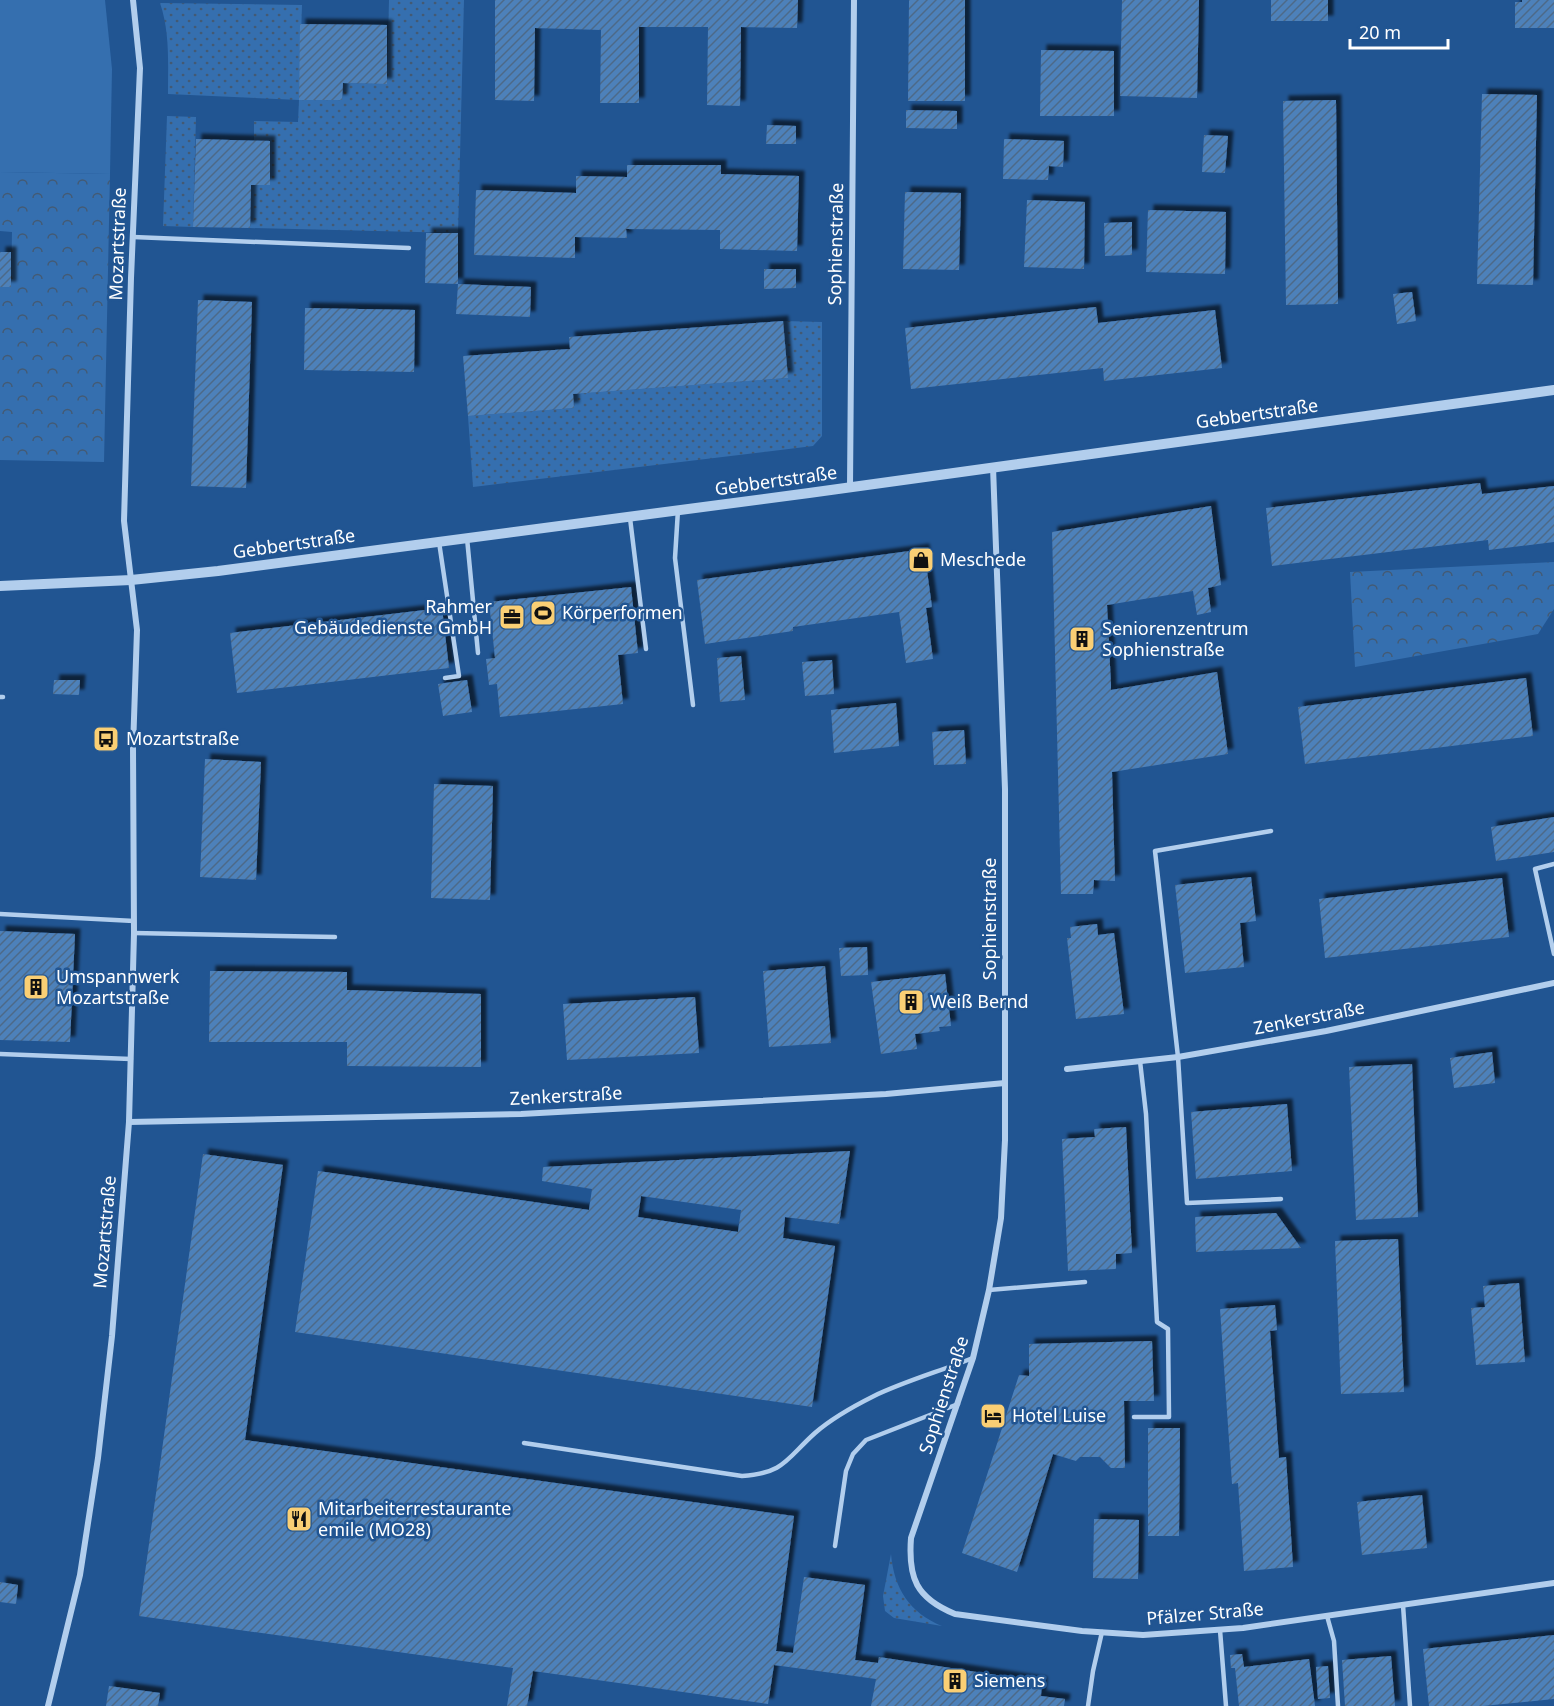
<svg xmlns="http://www.w3.org/2000/svg" width="1554" height="1706" viewBox="0 0 1554 1706" font-family="'Noto Sans',sans-serif">
	<style>
		.grass { fill: url(#grass-dots) }
		.forest { fill: url(#forest-crowns) }
		.pitch { fill: #356faf }
		.building { fill: url(#building-hatch); fill-rule: evenodd; filter: url(#shadow) }
		.lines { fill: none; stroke-linecap: round; stroke-linejoin: round }
		.service { stroke: #b2ceed; stroke-width: 4.5 }
		.minor { stroke: #b2ceed; stroke-width: 6 }
		.tertiary { stroke: #b2ceed; stroke-width: 10 }
		.labels { text-anchor: middle; stroke-width: 5; stroke-linejoin: round; paint-order: stroke }
		.street-label { font-size: 18px; fill: #fff; stroke: #215592 }
		.poi-label { font-size: 18px; fill: #fff; stroke: #215592; text-anchor: start }
	</style>
	<defs>
		<pattern id="grass-dots" width="8" height="8" patternUnits="userSpaceOnUse" patternTransform="scale(1.5)"><rect width="8" height="8" fill="#356faf"/><path d="M2 2h.1M6 6h.1" fill="none" stroke="#435a74" stroke-width="1.8" stroke-linecap="round"/></pattern>
		<pattern id="forest-crowns" width="20" height="18" patternUnits="userSpaceOnUse" patternTransform="scale(1.5)"><rect width="20" height="18" fill="#356faf"/><path d="M2 6a3 3 0 1 1 6 0M12 15a3 3 0 1 1 6 0" fill="none" stroke="#435a74"/></pattern>
		<pattern id="building-hatch" width="6" height="6" patternUnits="userSpaceOnUse" patternTransform="scale(1.5)"><rect width="6" height="6" fill="#4e81ba"/><path d="M-1 1l2-2M0 6l6-6M5 7l2-2" fill="none" stroke="#4d6988"/></pattern>
		<filter id="shadow"><feDropShadow dx="5.5" dy="-5.5" stdDeviation="1.5" flood-color="#0009"/></filter>
	</defs>
	<rect width="100%" height="100%" fill="#215592"/>
	<g class="grass">
		<path d="M389,0H464L458,233L250,228L251,185H270V141L254,140V121L298,122L299,100L168,94C168,63 170,32 160,3L302,5L299,99L342,100L343,83L387,84Z"/>
		<path d="M167,116L196,117L193,227L163,226Z"/>
		<path d="M783,321L822,322V436L813,446L473,487L468,416L574,408L573,394L788,378Z"/>
		<path d="M891,1554C894,1589 910,1613 942,1626L894,1618L885,1611L883,1596Z"/>
	</g>
	<g class="forest">
		<path d="M0,172L110,174L104,462L0,460V287H11L12,232L0,231Z"/>
		<path d="M1554,562V609L1538,634L1355,667L1350,572Z"/>
	</g>
	<path class="pitch" d="M0,0H105L112,69L110,174L0,172Z"/>
	<g class="building">
		<path d="M495,0H798L797,28L741,27L740,106L707,105L708,27H639V103H600L601,30L535,28L534,101L495,100Z"/>
		<path d="M909,0H965V101H908Z"/>
		<path d="M1122,0H1199L1197,98L1120,96Z"/>
		<rect x="1271" y="0" width="57" height="21"/>
		<path d="M1522,0H1554V28H1515V2H1522Z"/>
		<path d="M300,24L387,25V84L343,83L342,100H299Z"/>
		<path d="M1041,50L1114,51V116H1040Z"/>
		<path d="M1482,94L1537,95L1533,285L1477,284Z"/>
		<path d="M1336,100L1338,304L1286,305L1283,101Z"/>
		<path d="M906,110L957,111V129L906,128Z"/>
		<path d="M767,125L796,126V144H766Z"/>
		<path d="M1204,135L1228,136L1225,173L1202,172Z"/>
		<path d="M196,139L270,141V185H251L250,228L193,227Z"/>
		<path d="M1004,139L1064,141L1063,167L1049,166L1048,180L1003,179Z"/>
		<path d="M627,165H721V174L799,176L797,251L720,249V230L626,229L627,238L575,237V258L474,255L476,190L576,193V176L627,177Z"/>
		<path d="M905,192L961,193L959,270L903,269Z"/>
		<path d="M1027,200L1085,202L1084,269L1024,267Z"/>
		<path d="M1148,210L1226,212L1225,274L1146,272Z"/>
		<path d="M1132,222V255L1105,256L1104,223Z"/>
		<path d="M426,233H458V284L531,287L530,317L456,314L458,284L425,283Z"/>
		<rect x="0" y="252" width="11" height="35"/>
		<path d="M764,269H796V288L764,289Z"/>
		<path d="M1412,292L1416,321L1397,324L1393,294Z"/>
		<path d="M198,300L252,302L246,488L191,486Z"/>
		<path d="M1096,307L1098,323L1215,310L1222,368L1104,381L1103,368L911,389L905,328Z"/>
		<path d="M305,308L415,310L414,372L304,370Z"/>
		<path d="M783,321L788,378L573,394L574,408L468,416L463,356L570,349L569,337Z"/>
		<path d="M1480,483L1482,494L1554,486V542L1489,550L1488,540L1272,566L1266,508Z"/>
		<path d="M1211,506L1221,585L1208,588L1211,612L1197,615L1193,591L1107,605L1111,685V690L1217,672L1228,754L1112,772L1115,881L1094,880L1093,894H1061L1052,532Z"/>
		<path d="M924,549L932,607L926,608L933,659L906,663L899,612L793,627V631L705,644L697,580Z"/>
		<path d="M631,587L638,653L618,655L623,704L500,717L497,684L489,685L486,659L495,658L489,602Z"/>
		<path d="M442,608L449,668L237,693L230,633Z"/>
		<path d="M741,656L745,700L720,702L717,658Z"/>
		<path d="M832,660L834,694L805,696L802,662Z"/>
		<path d="M1526,678L1533,736L1305,764L1298,707Z"/>
		<path d="M54,680H80L79,695L53,694Z"/>
		<path d="M467,680L472,712L443,716L438,684Z"/>
		<path d="M896,703L899,746L834,753L831,710Z"/>
		<path d="M964,730L966,764L934,765L932,732Z"/>
		<path d="M205,759L261,762L256,880L200,877Z"/>
		<path d="M434,784L493,786L490,900L431,898Z"/>
		<path d="M1554,817V852L1496,861L1491,827Z"/>
		<path d="M1251,877L1256,921L1240,923L1244,967L1185,973L1175,885Z"/>
		<path d="M1502,878L1509,937L1325,958L1319,899Z"/>
		<path d="M1097,924L1098,935L1114,933L1124,1014L1076,1019L1067,938H1071L1070,927Z"/>
		<path d="M0,931L75,934L70,1042L0,1040Z"/>
		<path d="M867,947L868,975L841,976L839,948Z"/>
		<path d="M825,966L831,1043L769,1047L763,971Z"/>
		<path d="M210,971L347,972V990L481,994V1067L347,1066V1042H209Z"/>
		<path d="M945,974L951,1026L939,1027L940,1031L915,1034L917,1049L881,1054L871,982Z"/>
		<path d="M695,997L699,1053L567,1060L563,1004Z"/>
		<path d="M1492,1052L1495,1083L1454,1088L1450,1058Z"/>
		<path d="M1412,1064L1418,1217L1356,1220L1349,1067Z"/>
		<path d="M1287,1104L1292,1171L1196,1179L1191,1112Z"/>
		<path d="M1126,1127L1132,1253L1116,1254V1269L1068,1271L1062,1139L1095,1137L1094,1129Z"/>
		<path d="M850,1151L839,1224L785,1217L783,1238L835,1246L812,1407L295,1332L318,1171L589,1210L592,1189L542,1181L543,1167ZM641,1196L741,1210L738,1232L638,1217Z"/>
		<path d="M203,1154L283,1165L245,1440L794,1516L776,1651L793,1653L804,1577L865,1585L855,1660L878,1663L879,1657L1042,1682L1041,1696L1065,1699L1064,1706H871L876,1679L774,1665L768,1704L533,1671L527,1706H507L513,1668L139,1616Z"/>
		<path d="M1276,1213L1301,1248L1196,1252L1195,1217Z"/>
		<path d="M1398,1239L1404,1392L1341,1394L1335,1241Z"/>
		<path d="M1519,1283L1525,1362L1476,1365L1471,1308L1485,1307L1483,1286Z"/>
		<path d="M1275,1305L1277,1330L1270,1331L1279,1458L1286,1457L1293,1567L1244,1571L1238,1483L1232,1484L1220,1309Z"/>
		<path d="M1152,1341L1154,1401H1124L1125,1468H1111L1100,1457H1080L1076,1461L1053,1454L1017,1572L962,1553L1019,1375L1029,1376V1344Z"/>
		<path d="M1148,1428H1180L1179,1536H1148Z"/>
		<path d="M1422,1495L1427,1548L1362,1555L1357,1502Z"/>
		<path d="M1094,1519L1139,1520L1138,1579L1093,1578Z"/>
		<path d="M0,1582L18,1585L16,1604L0,1602Z"/>
		<path d="M1554,1635V1699L1483,1706H1429L1423,1649Z"/>
		<path d="M1242,1654L1244,1667L1309,1659L1315,1706H1239L1235,1668H1231L1230,1655Z"/>
		<path d="M1391,1656L1395,1706H1345L1342,1660Z"/>
		<path d="M1328,1666L1330,1698L1318,1699L1316,1667Z"/>
		<path d="M109,1686L160,1693L158,1706H106Z"/>
	</g>
	<g class="lines">
		<g class="service">
			<path d="M133,237L409,248"/>
			<path d="M678,510L675,558L693,705"/>
			<path d="M630,518L646,649"/>
			<path d="M467,538L478,653"/>
			<path d="M439,542L459,676L445,678"/>
			<path d="M0,697H3"/>
			<path d="M1271,831L1155,851L1178,1057L1187,1203L1281,1199"/>
			<path d="M1554,864L1535,869L1554,954"/>
			<path d="M0,914L134,921"/>
			<path d="M134,933L335,937"/>
			<path d="M0,1054L131,1059"/>
			<path d="M989,1290L1085,1282"/>
			<path d="M1134,1417H1169L1168,1329L1157,1322L1146,1114L1140,1061"/>
			<path d="M524,1443L742,1476C785,1473 786,1459 815,1433C831,1419 854,1406 874,1396C905,1381 941,1371 973,1358"/>
			<path d="M835,1546L846,1471L853,1454L866,1440L958,1404"/>
			<path d="M1403,1605L1410,1706"/>
			<path d="M1327,1616L1334,1641L1338,1706"/>
			<path d="M1220,1630L1226,1706"/>
			<path d="M1088,1706L1093,1671L1102,1632"/>
		</g>
		<g class="minor">
			<path d="M993,467L1005,789V1140L1001,1218L989,1290L973,1358L911,1538C908,1578 916,1598 955,1614L1082,1631L1143,1635L1243,1628L1554,1583"/>
			<path d="M850,487L854,0"/>
			<path d="M1067,1069L1178,1057L1326,1031L1554,983"/>
			<path d="M129,1122L521,1114L886,1094L1005,1083"/>
			<path d="M48,1706L80,1575L98,1458L112,1336L129,1122L134,933L133,748L137,630L124,521L131,278L140,68L133,0"/>
		</g>
		<path class="tertiary" d="M0,586L131,580L218,571L809,493L1554,390"/>
	</g>
	<defs>
		<g id="shop-square" transform="scale(1.35)"><rect x="-9" y="-9" width="18" height="18" rx="4" fill="#facf74" stroke="#215592"/><path d="M-5-2.5h2.3a2.7 3.5 0 0 1 5.4 0H5L5.5 6h-11ZM-1.5-2.5h3a1.5 2.3 0 0 0-3 0Z" fill="#111"/></g>
		<g id="stadium-square" transform="scale(1.35)"><rect x="-9" y="-9" width="18" height="18" rx="4" fill="#facf74" stroke="#215592"/><path d="M0-5a6.5 5 0 1 0 0 10a6.5 5 0 1 0 0-10ZM-3.5-1.8h7v3.6h-7Z" fill="#111"/></g>
		<g id="office-square" transform="scale(1.35)"><rect x="-9" y="-9" width="18" height="18" rx="4" fill="#facf74" stroke="#215592"/><path d="M-6-3h4V-5.5h4V-3h4V5H-6ZM-1-4.5V-3h2v-1.5ZM-6 0V1H6V0Z" fill="#111"/></g>
		<g id="building-square" transform="scale(1.35)"><rect x="-9" y="-9" width="18" height="18" rx="4" fill="#facf74" stroke="#215592"/><path d="M-4-6H4V6H1V3H-1V6H-4ZM-2.5-4.3h1.7v1.8h-1.7ZM.8-4.3h1.7v1.8H.8ZM-2.5-1h1.7V.8h-1.7ZM.8-1h1.7V.8H.8Z" fill="#111"/></g>
		<g id="bus-square" transform="scale(1.35)"><rect x="-9" y="-9" width="18" height="18" rx="4" fill="#facf74" stroke="#215592"/><path d="M-5-6H5V4H4V6H2V4H-2V6H-4V4H-5ZM-3.5-4V0h7V-4ZM-3.5 1.2v1.5H-2V1.2ZM2 1.2v1.5H3.5V1.2Z" fill="#111"/></g>
		<g id="hotel-square" transform="scale(1.35)"><rect x="-9" y="-9" width="18" height="18" rx="4" fill="#facf74" stroke="#215592"/><path d="M-6-4.5h1.5V1H6V5H4.5V3h-9V5H-6ZM-4 0a1.8 1.8 0 1 1 3.6 0ZM.5 0V-2.5h3Q6-2.5 6 0Z" fill="#111"/></g>
		<g id="restaurant-square" transform="scale(1.35)"><rect x="-9" y="-9" width="18" height="18" rx="4" fill="#facf74" stroke="#215592"/><path d="M-5-6h1v4h1v-4h1v4h1v-4h1v5L-1.5 .5V6h-2V.5L-5-1ZM5-6V6H3V1.5H1.5Q1.5-4 5-6Z" fill="#111"/></g>
	</defs>
	<g fill-rule="evenodd">
		<use href="#shop-square" x="921" y="560"/>
		<use href="#stadium-square" x="543" y="613"/>
		<use href="#office-square" x="512" y="617"/>
		<use href="#building-square" x="1082" y="639"/>
		<use href="#bus-square" x="106" y="739"/>
		<use href="#building-square" x="36" y="987"/>
		<use href="#building-square" x="911" y="1002"/>
		<use href="#hotel-square" x="993" y="1416"/>
		<use href="#restaurant-square" x="299" y="1519"/>
		<use href="#building-square" x="955" y="1681"/>
	</g>
	<g class="labels">
		<g class="street-label">
			<text transform="translate(118 244) rotate(-88)" y="6">Mozartstraße</text>
			<text transform="translate(836 244) rotate(-89)" y="6">Sophienstraße</text>
			<text transform="translate(1257 414) rotate(-8)" y="6">Gebbertstraße</text>
			<text transform="translate(776 481) rotate(-8)" y="6">Gebbertstraße</text>
			<text transform="translate(294 544) rotate(-8)" y="6">Gebbertstraße</text>
			<text transform="translate(990 919) rotate(-90)" y="6">Sophienstraße</text>
			<text transform="translate(1309 1018) rotate(-11)" y="6">Zenkerstraße</text>
			<text transform="translate(566 1096) rotate(-3)" y="6">Zenkerstraße</text>
			<text transform="translate(105 1232) rotate(-85)" y="6">Mozartstraße</text>
			<text transform="translate(944 1395) rotate(-72)" y="6">Sophienstraße</text>
			<text transform="translate(1205 1614) rotate(-5)" y="6">Pfälzer Straße</text>
		</g>
		<g class="poi-label">
			<text x="940" y="566">Meschede</text>
			<text x="492" y="613" text-anchor="end">Rahmer<tspan x="492" dy="21">Gebäudedienste GmbH</tspan></text>
			<text x="562" y="619">Körperformen</text>
			<text x="1102" y="635">Seniorenzentrum<tspan x="1102" dy="21">Sophienstraße</tspan></text>
			<text x="126" y="745">Mozartstraße</text>
			<text x="56" y="983">Umspannwerk<tspan x="56" dy="21">Mozartstraße</tspan></text>
			<text x="930" y="1008">Weiß Bernd</text>
			<text x="1012" y="1422">Hotel Luise</text>
			<text x="318" y="1515">Mitarbeiterrestaurante<tspan x="318" dy="21">emile (MO28)</tspan></text>
			<text x="974" y="1687">Siemens</text>
		</g>
	</g>
	<path d="M1350 39v9h98v-9" fill="none" stroke="#ffffff" stroke-width="3"/>
	<text x="1359" y="39" font-size="18" fill="#ffffff" stroke="#215592" stroke-width="4.5" paint-order="stroke">20 m</text>
</svg>
